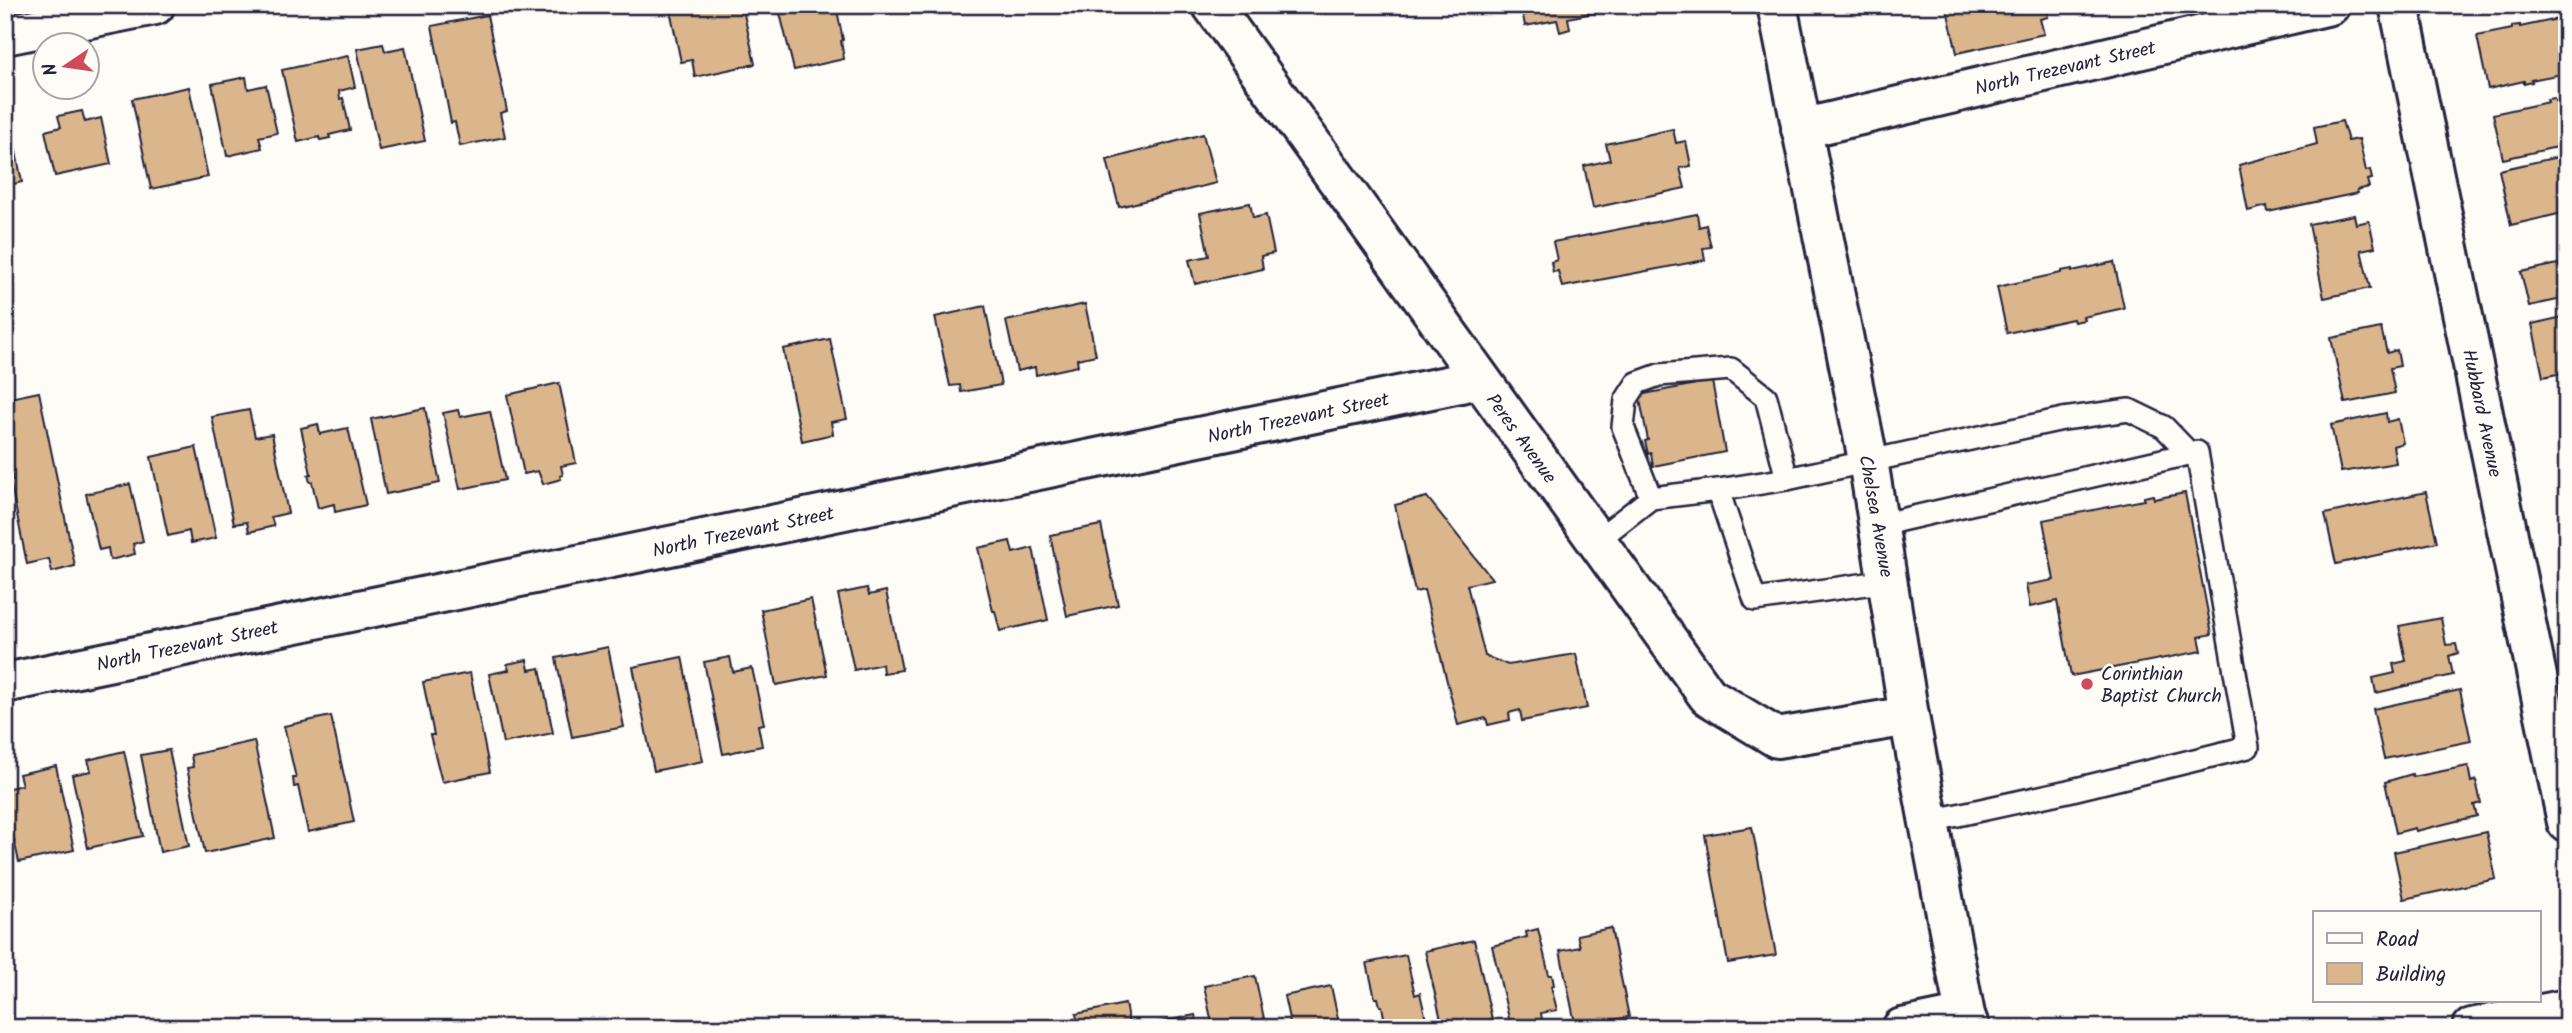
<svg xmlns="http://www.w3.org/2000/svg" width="2572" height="1033" viewBox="0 0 2572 1033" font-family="Kalam,sans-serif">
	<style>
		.building { fill: #dbb68d; stroke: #22223b; stroke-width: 2 }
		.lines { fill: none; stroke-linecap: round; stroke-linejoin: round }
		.lane-casing { stroke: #22223b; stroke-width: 26 }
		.street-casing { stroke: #22223b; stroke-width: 44 }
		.secondary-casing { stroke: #22223b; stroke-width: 44 }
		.lane { stroke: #fdfcf7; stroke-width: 21 }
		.street { stroke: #fdfcf7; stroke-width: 38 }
		.secondary { stroke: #fdfcf7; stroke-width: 38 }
		.poi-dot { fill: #d1495b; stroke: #fdfcf7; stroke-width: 2.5 }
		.labels { text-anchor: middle; stroke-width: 5; stroke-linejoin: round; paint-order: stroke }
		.street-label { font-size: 19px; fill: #22223b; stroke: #fdfcf7 }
		.poi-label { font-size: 19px; fill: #22223b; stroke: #fdfcf7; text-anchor: start }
	</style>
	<rect width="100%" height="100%" fill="#fdfcf7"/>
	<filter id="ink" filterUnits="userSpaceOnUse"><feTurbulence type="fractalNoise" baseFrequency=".0143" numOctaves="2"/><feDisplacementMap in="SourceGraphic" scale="14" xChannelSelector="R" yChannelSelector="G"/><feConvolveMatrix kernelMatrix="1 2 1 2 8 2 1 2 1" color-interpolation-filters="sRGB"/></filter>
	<g filter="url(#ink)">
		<g class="building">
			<path d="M669,5H742L755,64L695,77L692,60L681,62Z"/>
			<path d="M778,5H836L843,40L841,41L844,59L794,70Z"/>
			<path d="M1521,5H1632L1568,18L1570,29L1560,32L1557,20L1525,26Z"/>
			<path d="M1946,5H2046L2048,17L2040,19L2044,34L1957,53Z"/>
			<path d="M487,15L507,111L500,113L505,137L460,146L455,122L451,123L432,26Z"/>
			<path d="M2567,17V73L2531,80L2532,82L2524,84V81L2488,89L2477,36L2512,29V26L2520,25V27Z"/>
			<path d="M383,44L385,51L405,47L425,141L379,150L357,49Z"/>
			<path d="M348,56L355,87L339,91L340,99L343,98L350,130L329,135L330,138L320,140L319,137L298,142L282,70Z"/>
			<path d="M246,77L248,89L266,85L277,133L259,137L262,148L227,156L212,84Z"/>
			<path d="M189,87L208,177L151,189L132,99Z"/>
			<path d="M2554,98L2555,101L2567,98L2565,148L2558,150L2557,147L2503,159L2493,114L2548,102L2547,99Z"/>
			<path d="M82,111L85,122L101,118L111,164L55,176L45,131L61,127L58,116Z"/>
			<path d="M2342,121L2348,141L2359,139L2366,171L2370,170L2372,179L2367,180L2369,187L2357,190L2358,193L2268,212L2267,206L2248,211L2239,165L2317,144L2314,127Z"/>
			<path d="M1673,129L1676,143L1686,141L1691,166L1680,168L1685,188L1593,208L1584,166L1610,160L1606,144Z"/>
			<path d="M1203,134L1216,183L1119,207L1107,160Z"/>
			<path d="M13,137L22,182L5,186V139Z"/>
			<path d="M2567,155V212L2511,225L2499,170Z"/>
			<path d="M1250,203L1253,218L1266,215L1274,253L1261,256L1263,269L1195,284L1189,260L1209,256L1200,213Z"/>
			<path d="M1697,214L1699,227L1706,225L1711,247L1703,248L1705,260L1562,287L1558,271L1553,272L1551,262L1557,260L1553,242Z"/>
			<path d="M2354,215L2356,224L2369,221L2375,247L2361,250L2370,288L2324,298L2309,224Z"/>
			<path d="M2114,262L2124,308L2083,317L2084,320L2074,322L2073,319L2007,333L1997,287L2061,273V271L2072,269V271Z"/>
			<path d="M2567,262V298L2529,306L2521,272Z"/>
			<path d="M1085,304L1096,355L1077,359L1078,366L1036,375L1035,367L1017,371L1006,321Z"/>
			<path d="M985,306L1001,385L961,392L960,385L950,386L935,317Z"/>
			<path d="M2567,316V372L2543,377L2532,324Z"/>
			<path d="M2381,328L2387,353L2397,350L2400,366L2390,368L2395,393L2345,403L2331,338Z"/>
			<path d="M830,339L847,419L831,422L833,434L802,441L783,349Z"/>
			<path d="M1712,381L1725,452L1653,466L1651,453L1648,454L1645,441L1648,440L1639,395Z"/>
			<path d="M559,383L576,463L561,466L563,475L560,476L561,479L543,484L538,471L524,474L507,395Z"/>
			<path d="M39,392L75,566L52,572L49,559L27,564L10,480H13L5,444V399Z"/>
			<path d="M425,408L440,483L386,494L371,419Z"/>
			<path d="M249,410L255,437L272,434L288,513L271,517L274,526L249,532L247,522L234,524L212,417Z"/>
			<path d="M458,410L460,417L490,411L505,480L460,489L443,413Z"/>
			<path d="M2386,413L2387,422L2398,419L2403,443L2393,446L2396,463L2341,472L2331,425Z"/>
			<path d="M318,424L320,434L348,428L366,505L335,512L334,504L318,508L312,482H310L308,475L311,474L301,428Z"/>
			<path d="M196,447L216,538L191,543L189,531L168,536L151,457Z"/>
			<path d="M130,484L143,541L133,544L135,554L110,560L108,548L99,550L86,494Z"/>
			<path d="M2426,492L2437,542L2336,564L2325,514Z"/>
			<path d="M2185,493L2212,634L2199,637L2202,651L2071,676L2057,601L2030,607L2026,585L2054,580L2043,520L2144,500V497L2153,495L2154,499Z"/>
			<path d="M1427,497L1492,579L1467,585L1485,656L1508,665L1576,654L1587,708L1522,721L1520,710L1509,713L1510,720L1488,725L1486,718L1458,725L1424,590L1415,592L1395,505Z"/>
			<path d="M1101,525L1118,605L1067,616L1050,535Z"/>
			<path d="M5,534L13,568L5,570Z"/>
			<path d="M1010,541L1013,553L1033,548L1048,620L1000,631L995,611H993L978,548Z"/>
			<path d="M867,588L869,595L886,591L902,670L883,673L882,664L854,670L838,594Z"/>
			<path d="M811,599L827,675L776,685L761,610Z"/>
			<path d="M2441,618L2446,645L2456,644L2458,653L2449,656L2453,675L2376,693L2373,678L2395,673L2393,664L2406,661L2399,626Z"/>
			<path d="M608,647L624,727L572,737L556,658Z"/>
			<path d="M682,657L703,761L654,771L633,667Z"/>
			<path d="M730,657L733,672L752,668L764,724L758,725L762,746L723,754L704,662Z"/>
			<path d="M527,660L529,670L540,668L553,733L503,743L489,674L509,670L507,664Z"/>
			<path d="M470,673L490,772L442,782L430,735H434L423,682Z"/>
			<path d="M2460,690L2471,741L2384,759L2373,709Z"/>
			<path d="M331,716L354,822L308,832L298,786L294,787L293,778H296L284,726Z"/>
			<path d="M254,741L275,838L205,853L187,768L193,767L191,755Z"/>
			<path d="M169,750L189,846L160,852L141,755Z"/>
			<path d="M124,751L143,836L88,848L72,775L91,771L88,760Z"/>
			<path d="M56,766L74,850L19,862L5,800V789L22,785L19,774Z"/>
			<path d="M2468,766L2471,782L2476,780L2477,785L2481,803L2474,805L2477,816L2416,831L2415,828L2396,833L2385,782L2412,774L2413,777Z"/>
			<path d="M1752,827L1776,955L1728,963L1705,835Z"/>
			<path d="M2486,832L2496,879L2404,899L2394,852Z"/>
			<path d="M1611,928L1629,1017L1605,1021L1607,1028H1576L1560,951L1580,947L1577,935Z"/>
			<path d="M1538,929L1549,975H1552L1554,985L1551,986L1557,1010L1541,1013L1542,1020L1511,1027L1492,946L1527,937L1526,932Z"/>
			<path d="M1474,940L1494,1028H1443L1425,951Z"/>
			<path d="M1406,955L1415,995L1420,993L1428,1028H1394L1393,1021L1385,1023L1382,1006H1380L1378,998H1375L1367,963Z"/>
			<path d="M1255,976L1266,1028H1213L1204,986Z"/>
			<path d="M1331,986L1340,1028H1291L1284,996Z"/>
			<path d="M1125,1004L1130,1028H1079L1076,1014Z"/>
			<path d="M1195,1015L1198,1028H1141V1026Z"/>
		</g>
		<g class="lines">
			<g class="lane-casing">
				<g id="lane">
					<path d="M1718,490L1787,479L2063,419L2129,410L2164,427L2190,454"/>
					<path d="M1651,498L1623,427L1626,400L1637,383L1659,375L1731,369L1766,397L1787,479"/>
					<path d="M1879,525L2197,452L2248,747L2068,791L1930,821"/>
					<path d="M1596,541L1651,498L1718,490L1755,600L1888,581"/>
				</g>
			</g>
			<g class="street-casing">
				<g id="street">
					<path d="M1212,5L1708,696L1777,738L1909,716"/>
					<path d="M2399,5L2567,822"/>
					<path d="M5,35L155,5"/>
					<path d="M1801,129L2330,5"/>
					<path d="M5,683L1480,379"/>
					<path d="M1902,1028L1965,1015"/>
					<path d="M2472,1028L2567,1009"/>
				</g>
			</g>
			<g class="secondary-casing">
				<path id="secondary" d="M1777,5L1868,460L1909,716L1965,1015L1970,1028"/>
			</g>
			<use href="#lane" class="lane"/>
			<use href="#street" class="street"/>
			<use href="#secondary" class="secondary"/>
		</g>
	</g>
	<circle class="poi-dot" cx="2087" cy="684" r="7"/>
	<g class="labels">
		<g class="street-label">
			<text transform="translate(2065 67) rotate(-13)" y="7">North Trezevant Street</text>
			<text transform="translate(2483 413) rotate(78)" y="7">Hubbard Avenue</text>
			<text transform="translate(1298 417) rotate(-12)" y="7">North Trezevant Street</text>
			<text transform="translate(1522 438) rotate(54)" y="7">Peres Avenue</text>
			<text transform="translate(1877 516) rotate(80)" y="7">Chelsea Avenue</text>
			<text transform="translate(743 531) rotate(-12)" y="7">North Trezevant Street</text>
			<text transform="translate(187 645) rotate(-12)" y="7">North Trezevant Street</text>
		</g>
		<g class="poi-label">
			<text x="2101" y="680">Corinthian<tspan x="2101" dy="22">Baptist Church</tspan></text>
		</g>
	</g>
	<rect width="2572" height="1033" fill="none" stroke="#fdfcf7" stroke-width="28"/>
	<rect x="14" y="14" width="2544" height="1005" fill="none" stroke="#22223b" stroke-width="2.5" filter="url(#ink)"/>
	<rect x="2313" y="911" width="228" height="91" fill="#fdfcf7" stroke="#a5a5ac" stroke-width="2"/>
	<rect x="2327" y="933" width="35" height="10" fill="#fdfcf7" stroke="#a5a5ac" stroke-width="2"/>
	<text x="2376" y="946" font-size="21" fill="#22223b">Road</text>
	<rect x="2327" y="963" width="35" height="21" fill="#dbb68d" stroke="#a5a5ac" stroke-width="2"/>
	<text x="2376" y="981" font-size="21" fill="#22223b">Building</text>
	<g transform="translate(66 66) rotate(257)"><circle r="33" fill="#fdfcf7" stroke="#a5a5ac" stroke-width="2"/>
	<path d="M0-5L12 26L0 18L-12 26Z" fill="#d1495b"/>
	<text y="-10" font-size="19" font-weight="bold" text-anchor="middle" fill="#22223b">N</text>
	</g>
</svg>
